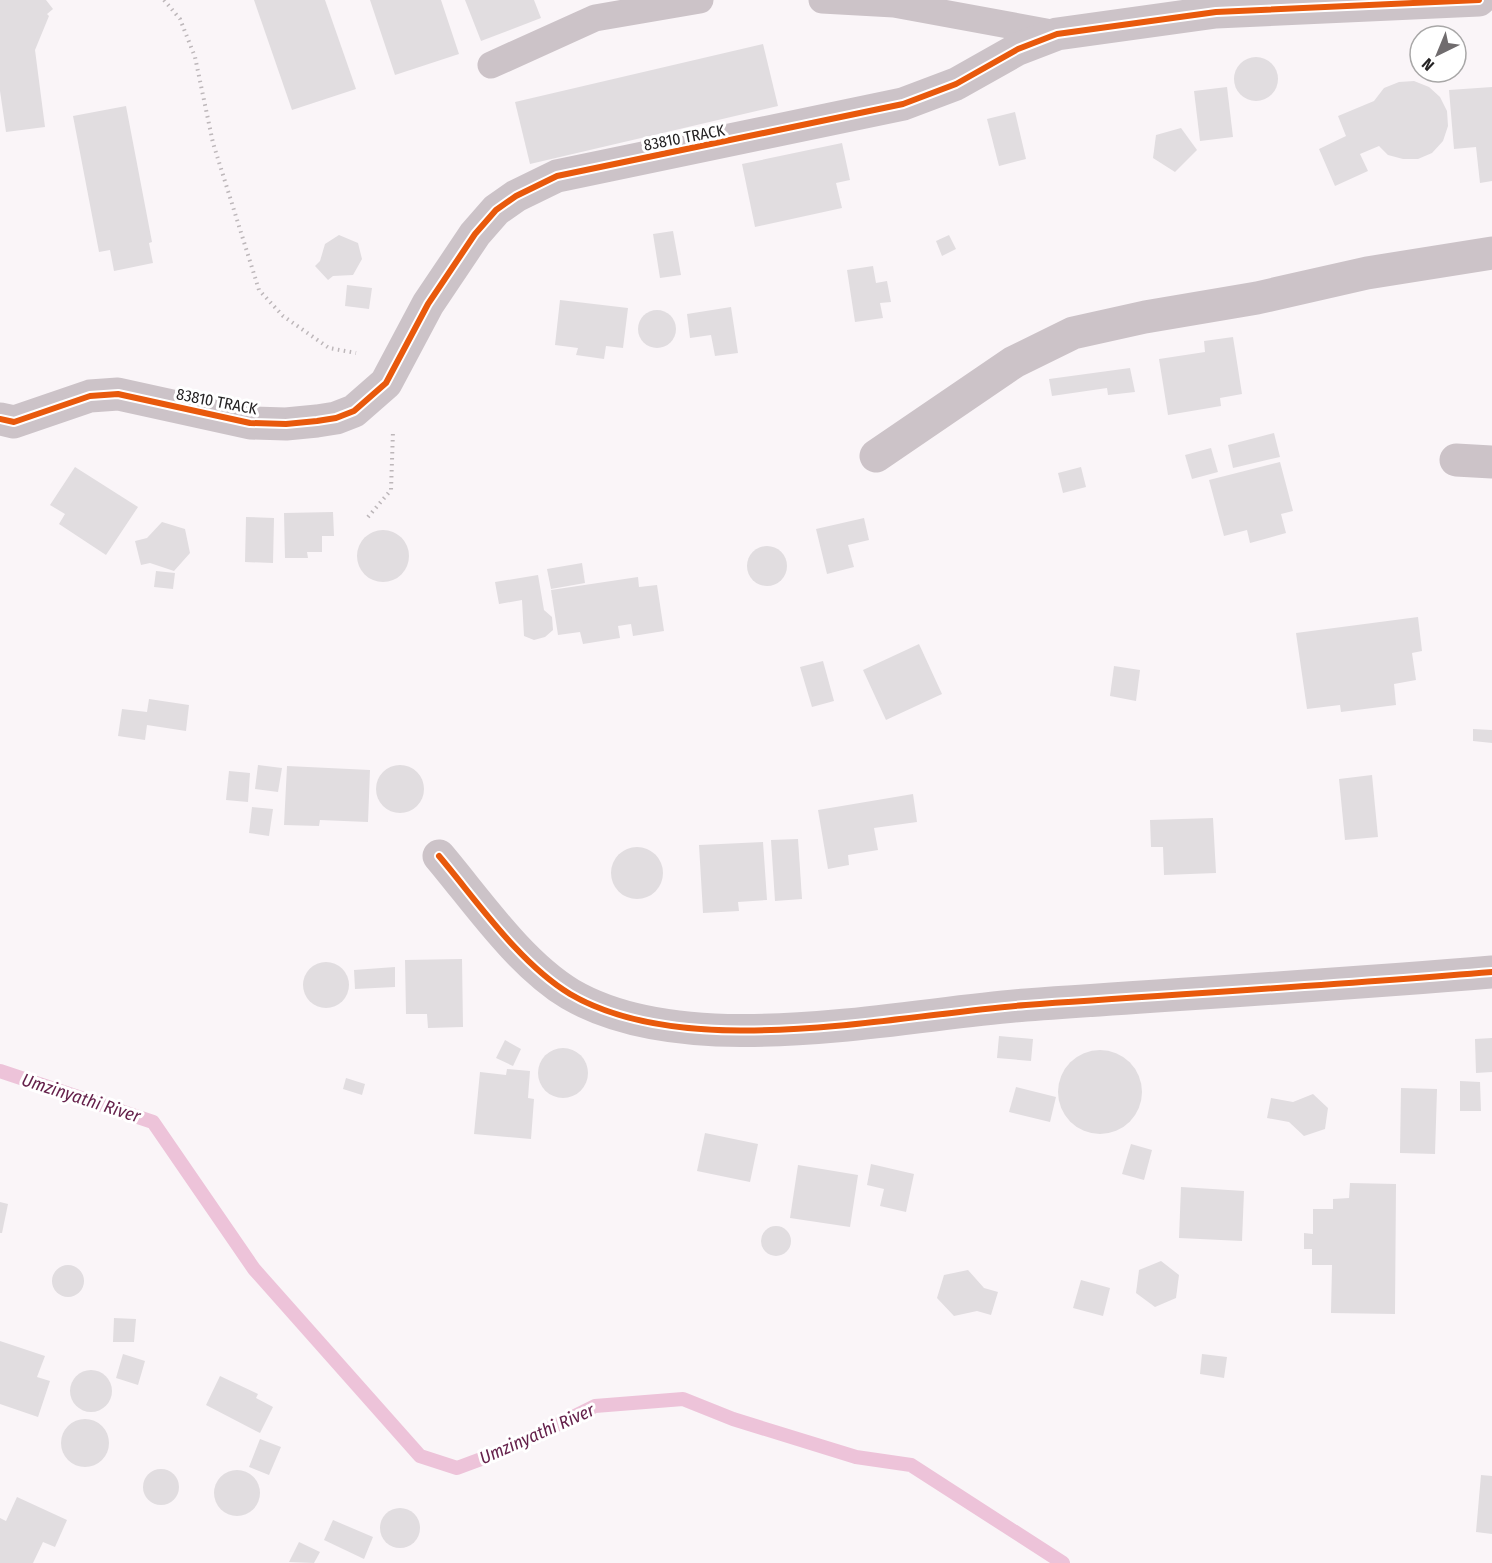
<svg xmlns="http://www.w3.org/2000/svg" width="1492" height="1563" viewBox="0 0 1492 1563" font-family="'Fira Sans Condensed',sans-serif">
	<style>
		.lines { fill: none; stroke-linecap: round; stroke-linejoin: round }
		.stream { stroke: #edc3d9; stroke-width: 14 }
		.building { fill: #e1dde0 }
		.path { stroke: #bdb7ba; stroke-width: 4; stroke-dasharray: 1.5 4.5; stroke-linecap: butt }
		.service { stroke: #ccc3c8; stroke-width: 27 }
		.minor { stroke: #ccc3c8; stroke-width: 33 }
		.cycleway-casing { stroke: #fff; stroke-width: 10 }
		.cycleway { stroke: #e8590c; stroke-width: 6 }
		.labels { text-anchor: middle; stroke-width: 6; stroke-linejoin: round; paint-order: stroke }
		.street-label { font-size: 16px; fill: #252324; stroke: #fff }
		.water-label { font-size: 18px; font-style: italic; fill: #65214b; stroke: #fff }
	</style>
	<rect width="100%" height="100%" fill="#faf5f8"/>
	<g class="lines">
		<path class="stream" d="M0,1071L153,1122L254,1269L420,1456L457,1468L508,1449L595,1406L683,1399L733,1419L856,1457L911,1465L1063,1563"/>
	</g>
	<g class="building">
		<path d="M0,0H46L53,9L47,14L49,16L35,50L45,127L6,132L0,91Z"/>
		<path d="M254,0H325L356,89L292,110Z"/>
		<path d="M370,0H441L459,54L395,75Z"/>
		<path d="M465,0H534L541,18L481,41Z"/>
		<path d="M763,44L778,106L530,164L515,102Z"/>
		<circle cx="1256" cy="79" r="22"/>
		<path d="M1414,81L1429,87L1440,97L1447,111L1448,126L1443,141L1432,153L1418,159H1403L1388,155L1379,146L1360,154L1368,171L1335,186L1319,149L1346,136L1338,116L1374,101L1384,88L1399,82Z"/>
		<path d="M1227,87L1233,137L1200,141L1194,91Z"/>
		<path d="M1492,87V181L1480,183L1476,147L1454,149L1449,90Z"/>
		<path d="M126,106L152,242L149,243L153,263L114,271L110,250L99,252L73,116Z"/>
		<path d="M1015,112L1026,159L999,166L987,119Z"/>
		<path d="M1181,128L1197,150L1175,172L1153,158L1156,135Z"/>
		<path d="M842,143L850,180L836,183L842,208L755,227L742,164Z"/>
		<path d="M673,231L681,275L660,278L653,234Z"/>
		<path d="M339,235L358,243L362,259L353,275L333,276L328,280L315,266L320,261L325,244Z"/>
		<path d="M949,235L956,249L942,256L936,241Z"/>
		<path d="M873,266L876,283L887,281L891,302L880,303L883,318L855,322L847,270Z"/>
		<path d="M347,285L372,288L369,309L345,306Z"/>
		<path d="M560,300L628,308L623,348L606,346L604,359L576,355L578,348L555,345Z"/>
		<path d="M731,307L738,353L715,356L711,335L690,338L687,314Z"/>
		<circle cx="657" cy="329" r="19"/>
		<path d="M1233,337L1242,394L1220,398L1221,406L1168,415L1159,359L1205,352L1204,341Z"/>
		<path d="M1130,368L1135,392L1108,395L1107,388L1052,396L1049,379Z"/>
		<path d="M1274,433L1280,457L1233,468L1228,445Z"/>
		<path d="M1211,448L1218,472L1192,479L1185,455Z"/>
		<path d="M1280,462L1293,511L1281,514L1286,533L1250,543L1247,530L1224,536L1209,480Z"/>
		<path d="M75,467L138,507L106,555L59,524L65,514L50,505Z"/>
		<path d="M1081,467L1086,487L1063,493L1058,473Z"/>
		<path d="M333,512L334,536H322V552H307L308,558H285L284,513Z"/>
		<path d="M246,517L274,518L273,563L245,562Z"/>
		<path d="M864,518L869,540L848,545L854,567L827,574L816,529Z"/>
		<path d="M162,522L185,529L190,553L174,571L150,563L141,565L135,541L147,538Z"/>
		<circle cx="383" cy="556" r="26"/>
		<circle cx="767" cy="566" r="20"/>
		<path d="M582,563L585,583L551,589L547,569Z"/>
		<path d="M156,571L175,573L173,589L154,587Z"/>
		<path d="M538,575L544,610L552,617L553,630L545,637L534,640L524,636L522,600L499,604L495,582Z"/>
		<path d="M638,577L639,587L657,585L664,631L633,636L631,624L618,626L620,638L583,644L580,632L558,635L551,590Z"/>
		<path d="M1418,617L1422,651L1412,653L1416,680L1394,684L1396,705L1341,712L1340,705L1307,709L1296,633Z"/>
		<path d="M919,644L942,694L886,720L863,670Z"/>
		<path d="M823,661L834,701L812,707L800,667Z"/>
		<path d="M1114,666L1140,670L1136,701L1110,696Z"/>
		<path d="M149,699L189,705L186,731L147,725L145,740L118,736L122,709L147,712Z"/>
		<path d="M1473,729L1492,730V743L1473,741Z"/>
		<circle cx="400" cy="789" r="24"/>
		<path d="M258,765L282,768L278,792L255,789Z"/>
		<path d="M287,766L370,770L368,822L320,820L319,826L284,825Z"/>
		<path d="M229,771L250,773L248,802L226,800Z"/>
		<path d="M1372,775L1378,837L1345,840L1339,779Z"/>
		<path d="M913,794L917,822L874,828L878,850L848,855L849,865L828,869L818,810Z"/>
		<path d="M252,807L273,809L269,836L249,833Z"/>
		<path d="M1213,818L1216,873L1164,875L1163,847H1151L1150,820Z"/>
		<path d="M798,839L802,899L775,901L771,840Z"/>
		<path d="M763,842L767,900L738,902L739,911L703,913L699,845Z"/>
		<circle cx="637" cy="873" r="26"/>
		<path d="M462,959L463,1027L428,1028L427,1014H406L405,960Z"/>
		<circle cx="326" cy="985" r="23"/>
		<path d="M395,967V987L355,989L354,970Z"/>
		<path d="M999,1036L1033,1039L1031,1061L997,1058Z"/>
		<path d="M1492,1038V1072L1476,1073L1475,1039Z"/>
		<path d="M505,1040L521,1049L513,1066L496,1058Z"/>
		<circle cx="563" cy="1073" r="25"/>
		<circle cx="1100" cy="1092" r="42"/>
		<path d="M507,1069L530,1071L528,1098L534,1099L531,1139L474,1134L480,1072L506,1075Z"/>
		<path d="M346,1078L365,1084L362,1095L343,1089Z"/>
		<path d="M1460,1081L1480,1082L1481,1111H1460Z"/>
		<path d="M1016,1087L1056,1097L1050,1122L1009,1112Z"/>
		<path d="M1401,1088L1437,1089L1435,1154L1400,1153Z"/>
		<path d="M1313,1094L1328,1108L1325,1129L1304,1136L1289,1122L1267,1118L1271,1098L1293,1102Z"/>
		<path d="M705,1133L758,1144L750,1182L697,1171Z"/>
		<path d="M1131,1144L1152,1150L1144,1180L1122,1174Z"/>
		<path d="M871,1164L914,1174L906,1212L880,1206L884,1189L867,1185Z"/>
		<path d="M798,1165L858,1175L850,1227L790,1218Z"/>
		<path d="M1350,1183L1396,1184L1395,1314L1331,1313L1332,1265H1312V1249H1304V1233L1313,1234V1209H1333V1199L1349,1198Z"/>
		<path d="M1181,1187L1244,1191L1242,1241L1179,1238Z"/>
		<path d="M0,1202L8,1204L2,1233H0Z"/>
		<circle cx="776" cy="1241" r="15"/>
		<path d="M1161,1261L1179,1275L1176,1298L1155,1307L1136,1293L1139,1270Z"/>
		<circle cx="68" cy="1281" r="16"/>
		<path d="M968,1270L984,1288L998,1292L991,1315L977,1311L954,1316L937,1298L944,1275Z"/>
		<path d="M1081,1280L1110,1288L1103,1316L1073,1308Z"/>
		<path d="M114,1318L136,1319L134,1342H113Z"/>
		<path d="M0,1341L45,1356L37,1377L50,1381L38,1417L0,1404Z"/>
		<path d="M123,1354L145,1361L138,1385L116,1378Z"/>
		<path d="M1202,1354L1227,1357L1224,1378L1200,1374Z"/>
		<circle cx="91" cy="1391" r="21"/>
		<path d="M220,1376L258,1394L256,1398L273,1407L260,1433L206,1405Z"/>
		<circle cx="85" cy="1443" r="24"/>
		<path d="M260,1439L281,1447L269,1475L249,1467Z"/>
		<circle cx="161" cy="1487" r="18"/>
		<circle cx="237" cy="1493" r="23"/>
		<path d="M1481,1475L1492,1476V1534L1476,1532Z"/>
		<path d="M17,1497L67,1520L55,1547L43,1542L33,1563H0V1518L6,1521Z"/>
		<circle cx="400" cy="1528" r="20"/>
		<path d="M333,1520L373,1537L364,1559L324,1540Z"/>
		<path d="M299,1542L320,1552L314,1563L289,1562Z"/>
	</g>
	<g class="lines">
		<g class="path">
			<path d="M164,0L180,19L195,57L213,143L259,290L283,316L329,348L356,353"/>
			<path d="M368,517L391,490L393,431"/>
		</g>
		<g class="service">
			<path d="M822,0L894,4L1057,34"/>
			<path d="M491,65L595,18L700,0"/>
		</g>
		<g class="minor">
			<path d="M0,419L14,422L90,396L118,394L250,423L286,424L317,421L336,418L354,411L386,383L428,304L475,234L496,210L516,196L557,176L903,104L956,84L1018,49L1057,34L1216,12L1479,0"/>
			<path d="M876,456L1014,362L1073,333L1145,317L1257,298L1367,273L1492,253"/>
			<path d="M1456,460L1492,462"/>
			<path d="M439,856C477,901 519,963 570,994C688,1063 895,1015 1026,1005C1181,994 1337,985 1492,972"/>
		</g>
		<g class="cycleway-casing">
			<g id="cycleway">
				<path d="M0,419L14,422L90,396L118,394L250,423L286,424L317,421L336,418L354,411L386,383L428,304L475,234L496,210L516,196L557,176L903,104L956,84L1018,49L1057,34L1216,12L1479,0"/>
				<path d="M439,856C477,901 519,963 570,994C688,1063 895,1015 1026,1005C1181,994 1337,985 1492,972"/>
			</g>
		</g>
		<use href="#cycleway" class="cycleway"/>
	</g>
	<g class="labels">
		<g class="street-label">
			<text transform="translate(684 137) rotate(-11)" y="6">83810 TRACK</text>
			<text transform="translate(217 401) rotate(11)" y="6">83810 TRACK</text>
		</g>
		<g class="water-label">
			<text transform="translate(81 1098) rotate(18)" y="6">Umzinyathi River</text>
			<text transform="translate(537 1434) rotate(-24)" y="6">Umzinyathi River</text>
		</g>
	</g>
	<g transform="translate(1438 54) rotate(223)"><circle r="28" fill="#ffffff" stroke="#a8a7a7" stroke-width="1.5"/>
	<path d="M0-4.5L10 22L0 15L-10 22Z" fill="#706c6e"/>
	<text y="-9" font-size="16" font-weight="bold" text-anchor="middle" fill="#252324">N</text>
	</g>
</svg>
